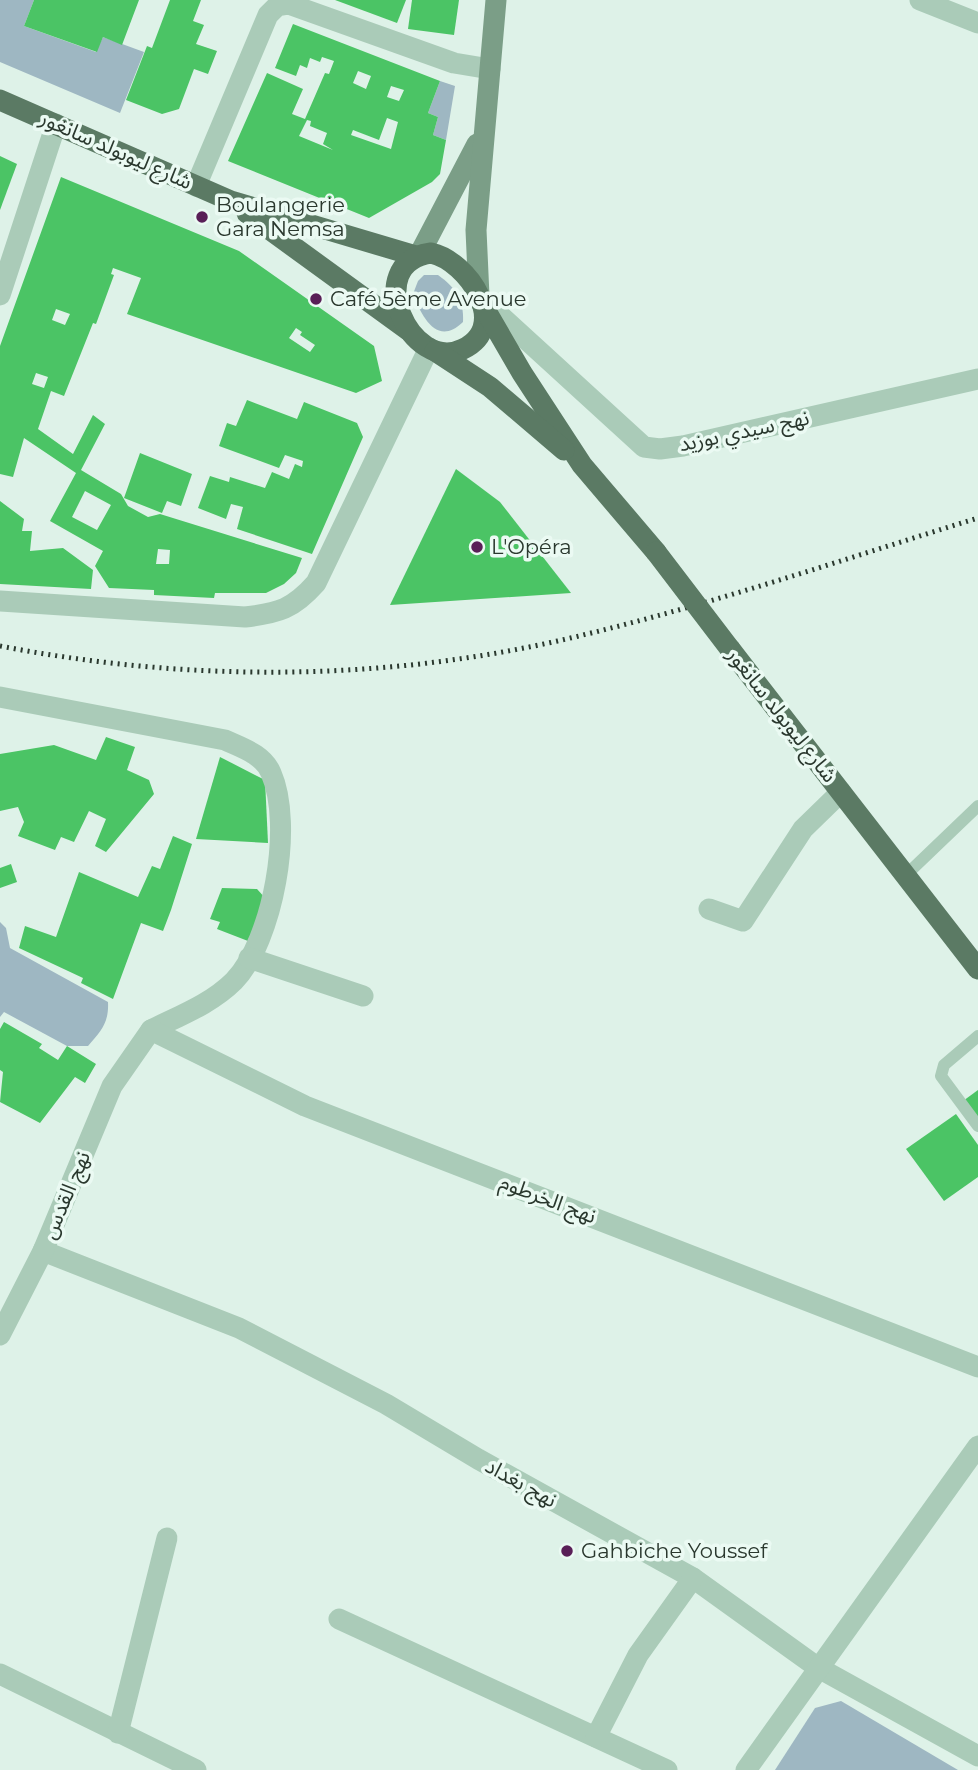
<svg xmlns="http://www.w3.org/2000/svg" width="978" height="1770" viewBox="0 0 978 1770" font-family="Montserrat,'Noto Sans Arabic',sans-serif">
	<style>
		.green { fill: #9eb7c2 }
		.building { fill: #4bc465; fill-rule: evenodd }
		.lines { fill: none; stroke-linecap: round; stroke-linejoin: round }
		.lane { stroke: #aacbb8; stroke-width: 12 }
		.street { stroke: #aacbb8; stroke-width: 21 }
		.secondary { stroke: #7b9e87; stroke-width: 21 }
		.primary { stroke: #5b7a64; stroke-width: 21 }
		.rail { stroke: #2a382e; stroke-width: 5; stroke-dasharray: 2 5; stroke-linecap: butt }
		.primary-bridge { stroke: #5b7a64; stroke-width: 21 }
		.poi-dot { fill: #591f57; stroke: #ebfaf3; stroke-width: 2.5 }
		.labels { text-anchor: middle; stroke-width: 7; stroke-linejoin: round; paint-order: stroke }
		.street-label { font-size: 21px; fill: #2a382e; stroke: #ebfaf3 }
		.poi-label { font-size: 21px; fill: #2a382e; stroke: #ebfaf3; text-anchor: start }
	</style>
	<rect width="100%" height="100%" fill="#def2e8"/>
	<g class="green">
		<path d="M0,0H34L24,26L96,52L103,37L144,52L120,113L0,62Z"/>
		<path d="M440,81L455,86L446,140L433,135L438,117L428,113Z"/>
		<path d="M424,275H438C456,288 464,300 463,322C437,347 422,317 413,294L418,281Z"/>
		<path d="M0,922L6,928L10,948L108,1002C109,1023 101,1031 88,1046H67L4,1012L0,1017Z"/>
		<path d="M841,1701L958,1770H775L815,1708Z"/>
	</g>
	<g class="building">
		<path d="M34,0H139L122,45L103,37L97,52L24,26Z"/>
		<path d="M170,0H201L193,21L204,25L196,44L217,51L208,74L194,69L179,109L162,114L126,100L147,46L152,48Z"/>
		<path d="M335,0H406L397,23Z"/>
		<path d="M412,0H459L454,35L408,29Z"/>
		<path d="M293,24L440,81L428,113L438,117L433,135L446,140L440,174L432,182L369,218L228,161L267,73L303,89L292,114L305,119L325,73L329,74L334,61L322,57L320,62L310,58L307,68L300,65L296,76L275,68ZM358,71L371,76L366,89L353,83ZM391,86L404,90L399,101L387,97ZM387,118L398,122L391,149L351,135L353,130L379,140ZM307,120L311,121L310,126L327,133L323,144L333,150L299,136Z"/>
		<path d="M0,156L17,164L0,210Z"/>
		<path d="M61,177L239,251L374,346L382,381L356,393L127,314L141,278L113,268L111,274L114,275L96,324L93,323L64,396L51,391L38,429L73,454L93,415L105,424L81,470L121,494L128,506L148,517L160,514L302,558L296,573L284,584L266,593H215L214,598L154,595V590L109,588L95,566L103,551L50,521L76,473L24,438L13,477L0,474V346ZM56,309L70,314L65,325L52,320ZM296,328L302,332L300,335L315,345L310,352L289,338ZM36,373L48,377L44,388L32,384ZM85,491L111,505L97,530L72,517ZM158,549L170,550L169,564H156Z"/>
		<path d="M247,400L297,419L304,402L357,423L363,437L312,554L237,529L243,507L231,504L226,519L198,508L210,476L229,482L230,477L265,488L272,472L289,479L295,464L302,467L303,461L285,455L279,468L219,446L227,423L236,426Z"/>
		<path d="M140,453L192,474L181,506L167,501L162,513L124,498Z"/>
		<path d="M456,469L500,502L571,593L390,605Z"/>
		<path d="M0,501L24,519L22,531H32L30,551L63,548L93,570L91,589L0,584Z"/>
		<path d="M106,737L135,747L127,770L149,780L154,794L106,852L95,846L106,819L89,811L74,842L61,837L55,850L18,836L24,822L18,807L0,811V754L54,745L96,760Z"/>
		<path d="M220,757L265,780L268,843L196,839Z"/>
		<path d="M173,836L192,844L171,910L163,931L141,923L113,999L81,983L83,978L19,948L25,926L56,937L79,872L138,897L152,866L160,869Z"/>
		<path d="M11,864L17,882L0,888V868Z"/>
		<path d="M222,888L257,889L266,899L248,941L217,929L220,922L210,919Z"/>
		<path d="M4,1022L42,1044L39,1048L58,1060L67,1046L96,1064L85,1083L75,1077L40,1123L0,1102L3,1072L0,1070V1029Z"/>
		<path d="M978,1090V1119L963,1101Z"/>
		<path d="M956,1114L978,1145V1177L944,1201L906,1149Z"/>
	</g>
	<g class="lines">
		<g class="lane">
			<path d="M906,875L978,806"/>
			<path d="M978,1036L944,1065L941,1076L978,1126"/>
		</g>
		<g class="street">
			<path d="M920,0L978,23"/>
			<path d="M196,186L268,15L277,6L289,4L454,63L490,69"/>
			<path d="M0,295L56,124"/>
			<path d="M482,299L644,447L660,449L683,446L978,379"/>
			<path d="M0,601L245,617C279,613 293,609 316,583L429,348"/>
			<path d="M0,697L225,740C242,748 263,754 271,773C294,825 273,941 234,981C211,1004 179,1016 151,1030"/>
			<path d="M709,909L743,921L803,829L841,792"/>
			<path d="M249,958L363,996"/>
			<path d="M43,1251L239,1328L386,1404L478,1459L693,1578L817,1667L978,1756"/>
			<path d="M0,1335L43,1251L112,1086L151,1030L305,1106L978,1367"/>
			<path d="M339,1619L667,1770"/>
			<path d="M0,1674L196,1770"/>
			<path d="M118,1733L167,1538"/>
			<path d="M596,1737L638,1655L693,1578"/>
			<path d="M746,1770L978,1446"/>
		</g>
		<g class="secondary">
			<path d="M419,255L477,144"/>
			<path d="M479,296L476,230L496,0"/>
		</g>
		<g class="primary">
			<path d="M0,100L231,201L416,256"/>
			<path d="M247,213L408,330"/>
			<path d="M431,253C468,261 511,326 463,349C411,375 360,263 431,253Z"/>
			<path d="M482,304L522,373L582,465L656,552"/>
			<path d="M435,351L490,387L564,450"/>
			<path d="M730,649L978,969"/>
		</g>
		<path class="rail" d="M0,646C192,683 392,682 583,635C716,603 847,558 978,518"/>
		<path class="primary-bridge" d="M656,552L730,649"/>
	</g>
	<g class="poi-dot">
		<circle cx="202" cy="217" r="7"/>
		<circle cx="316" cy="299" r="7"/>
		<circle cx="477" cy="547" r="7"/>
		<circle cx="567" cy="1551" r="7"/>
	</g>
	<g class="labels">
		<g class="street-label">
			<text transform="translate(116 150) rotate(24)" y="7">شارع ليوبولد سانغور</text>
			<text transform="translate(744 431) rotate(-12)" y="7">نهج سيدي بوزيد</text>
			<text transform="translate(782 715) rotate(52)" y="7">شارع ليوبولد سانغور</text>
			<text transform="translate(66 1195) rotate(-67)" y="7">نهج القدس</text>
			<text transform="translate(548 1199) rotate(21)" y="7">نهج الخرطوم</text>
			<text transform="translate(521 1483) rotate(29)" y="7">نهج بغداد</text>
		</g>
		<g class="poi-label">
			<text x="216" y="212">Boulangerie<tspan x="216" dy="24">Gara Nemsa</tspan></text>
			<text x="330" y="306">Café 5ème Avenue</text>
			<text x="491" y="554">L'Opéra</text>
			<text x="581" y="1558">Gahbiche Youssef</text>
		</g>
	</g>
</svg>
